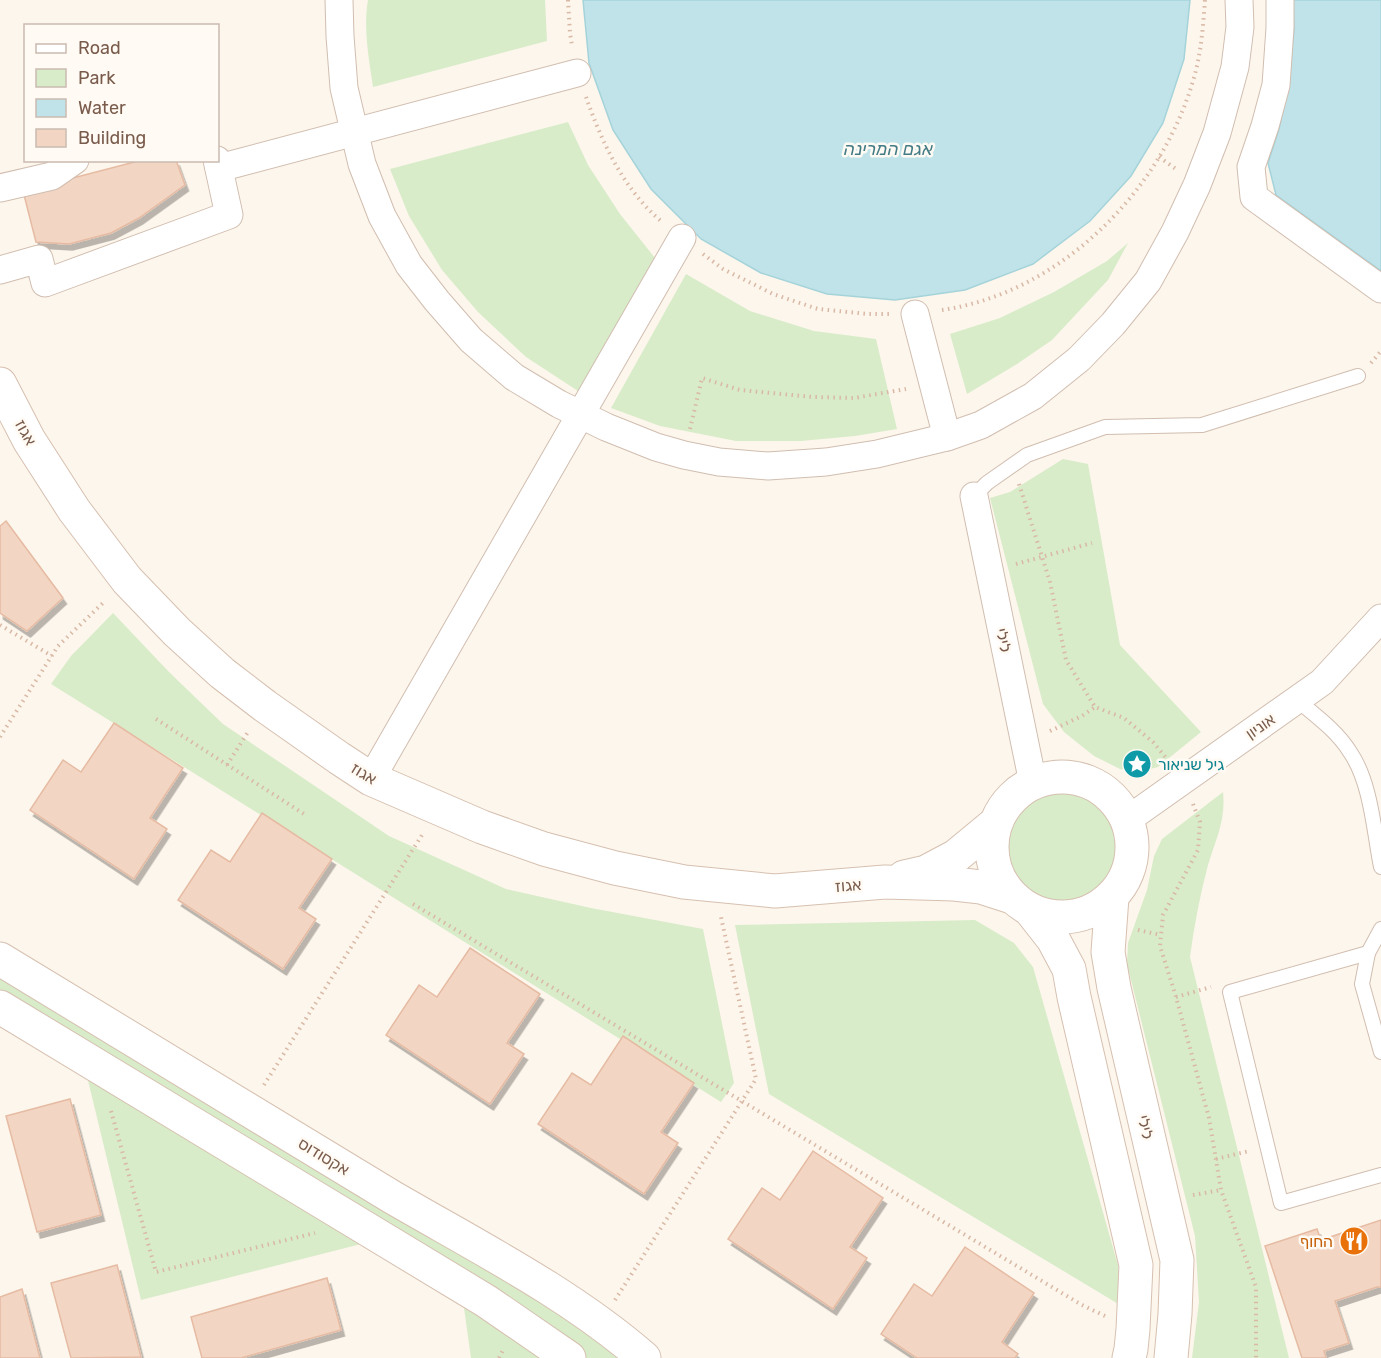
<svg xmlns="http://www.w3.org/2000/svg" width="1381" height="1358" viewBox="0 0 1381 1358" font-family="Rubik,'Noto Sans Hebrew',sans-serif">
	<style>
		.green { fill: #d8ecc9 }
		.water { fill: #bfe3e8; stroke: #a5d3da; stroke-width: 1.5 }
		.building { fill: #f3d5c3; stroke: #e6bba3; stroke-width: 1.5; filter: url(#shadow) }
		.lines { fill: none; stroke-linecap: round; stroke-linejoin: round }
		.lane-casing { stroke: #d1beb0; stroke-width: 16 }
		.street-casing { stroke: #d1beb0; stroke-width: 29 }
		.secondary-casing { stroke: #d6c0b0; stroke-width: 35 }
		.path { stroke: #d9b8a5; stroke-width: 4; stroke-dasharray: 1.5 4.5; stroke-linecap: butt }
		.lane { stroke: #fff; stroke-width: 14 }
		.street { stroke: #fff; stroke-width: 27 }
		.secondary { stroke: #fff; stroke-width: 33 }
		.labels { text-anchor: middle; stroke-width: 5; stroke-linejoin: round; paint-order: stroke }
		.street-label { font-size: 16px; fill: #7a5c4d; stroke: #fffaf3 }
		.culture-label { font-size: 16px; fill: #0d838f; stroke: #fffaf3; text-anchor: start }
		.food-label { font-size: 16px; fill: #c56008; stroke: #fffaf3; text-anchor: end }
		.water-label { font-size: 18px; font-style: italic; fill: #437c86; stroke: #fffaf3 }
	</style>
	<defs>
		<filter id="shadow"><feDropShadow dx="3.5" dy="6" stdDeviation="0" flood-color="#0004"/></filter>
	</defs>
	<rect width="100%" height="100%" fill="#fdf6ec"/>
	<g class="green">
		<path d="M368,0H545L547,41L373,87C369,59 363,28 368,0Z"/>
		<path d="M568,122L588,165L620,214L655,258L578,391L526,357L478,312L442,270L409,216L390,169Z"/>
		<path d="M1128,243L1108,280L1052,340L1017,364L967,394L950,334L1000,318L1054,292L1107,261Z"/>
		<path d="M686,274L750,311L814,331L876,339L897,429L855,436L801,441H736L660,426L611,408Z"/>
		<path d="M1063,459L1088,464L1120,645L1201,732L1158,767L1138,772L1120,769L1094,756L1064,732L1043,704L990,498L1010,492Z"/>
		<path d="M113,613L169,672L223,724L389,836L506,889L591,908L703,929L734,1083L721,1102L51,684L71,656Z"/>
		<circle cx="1062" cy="847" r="59"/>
		<path d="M1223,792C1226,820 1216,839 1208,865C1200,895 1194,926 1190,957L1289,1358H1192L1199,1302L1195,1236L1127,964L1128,943L1147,890L1154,856L1162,839Z"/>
		<path d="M975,920L1014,943L1033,967L1118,1265L1120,1305L769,1094L735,925Z"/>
		<path d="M0,961L555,1309L619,1358H584L0,997Z"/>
		<path d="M86,1072L365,1243L141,1300Z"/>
		<path d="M464,1308L548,1358H471Z"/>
	</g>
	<g class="water">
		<path d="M583,0H1190L1184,59L1163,123L1131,176L1090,221L1033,264L965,290L895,300L827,294L761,273L701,239L651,189L613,130L589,63Z"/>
		<path d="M1293,0H1381V271L1276,195L1268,163L1279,129L1288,86L1294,30Z"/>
	</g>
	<g class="building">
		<path d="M142,160H176L185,185L139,218L111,233L69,244L36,242L23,191Z"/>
		<path d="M6,521L63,598L27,631L0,613V526Z"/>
		<path d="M114,723L183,768L150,818L167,829L134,879L30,810L63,760L81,772Z"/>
		<path d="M262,813L332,859L299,908L316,919L283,969L178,900L211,850L230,862Z"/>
		<path d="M470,948L540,994L507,1043L524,1054L490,1104L386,1035L419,985L437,997Z"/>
		<path d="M623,1036L694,1083L661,1132L678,1143L644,1194L538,1124L572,1073L591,1085Z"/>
		<path d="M70,1099L101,1215L37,1232L6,1116Z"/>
		<path d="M813,1151L883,1198L850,1247L867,1258L833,1309L728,1239L762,1188L780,1200Z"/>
		<path d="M1381,1220V1287H1377L1335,1301L1349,1343L1324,1351L1326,1358H1302L1265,1246L1317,1229L1321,1240Z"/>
		<path d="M965,1247L1034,1293L1002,1342L1018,1354L1015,1358H917L881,1334L914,1284L932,1296Z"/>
		<path d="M117,1265L141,1357L71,1358L51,1283Z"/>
		<path d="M327,1278L341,1330L241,1358H202L191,1317Z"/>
		<path d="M22,1289L40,1358H0V1297Z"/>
	</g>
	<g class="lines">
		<g class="lane-casing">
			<g id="lane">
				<path d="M974,496L987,483L1027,455L1105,427L1202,425L1358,376"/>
				<path d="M1297,700C1316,716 1337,731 1350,752C1371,782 1374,832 1381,867"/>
				<path d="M1381,929L1368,953L1362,984L1381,1052"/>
				<path d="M1368,953L1230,992L1281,1203L1381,1175"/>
			</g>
		</g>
		<g class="street-casing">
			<g id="street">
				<path d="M339,0L340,36L344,88L362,164L382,216L409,265L437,301L471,340L514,377L559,404L606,427L656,447L684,455L719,462L768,466L826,462L877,454L947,437L981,425L1033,396L1079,359L1113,324L1148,281L1175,232L1197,185L1217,133L1235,67L1240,27L1239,0"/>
				<path d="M1280,0V28L1276,85L1265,126L1251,167L1254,197L1381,289"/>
				<path d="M219,168L577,73"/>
				<path d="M0,188L52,176L75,160"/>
				<path d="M0,270L39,259L45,283L229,215L217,160"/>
				<path d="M915,314L947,437"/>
				<path d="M974,496L1033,783"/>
				<path d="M371,779L682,238"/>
				<path d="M1127,820L1322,682L1381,618"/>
			</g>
		</g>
		<g class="secondary-casing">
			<g id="secondary">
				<path d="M0,384L29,440L74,510L127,580L177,632L222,673L265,706L339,758L371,779L482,827L544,849L615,868L684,882L775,891L885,882L954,884L981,887L1012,897"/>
				<circle cx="1062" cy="847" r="70"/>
				<path d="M904,877L926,872L956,856L996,823"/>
				<path d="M1112,897L1108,952L1114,988L1177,1260L1175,1314L1171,1358"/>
				<path d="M1031,911L1053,939L1069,969L1074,997L1136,1265L1133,1329L1131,1349L1129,1358"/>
				<path d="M0,959C130,1039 261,1118 392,1197C478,1247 569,1293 644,1358"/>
				<path d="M0,1007L486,1301L569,1358"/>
			</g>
		</g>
		<g class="path">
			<path d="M568,0L570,33L572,46"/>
			<path d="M586,97C602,143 624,190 662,222"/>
			<path d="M1159,157L1176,169"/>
			<path d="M703,254L723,269L773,294L818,309L868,314H889"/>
			<path d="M942,310C1059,293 1160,193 1193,81C1201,55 1203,28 1205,0"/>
			<path d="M1371,363L1381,351"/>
			<path d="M690,429L702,378L740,390L813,397L854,398L906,389"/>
			<path d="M1019,484L1050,582L1066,660L1095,707L1124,718L1153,742L1167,759"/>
			<path d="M1016,564L1092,543"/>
			<path d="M0,625L52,656"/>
			<path d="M156,719L304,814"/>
			<path d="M1050,731L1082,716L1095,707"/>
			<path d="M0,737L58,646L105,601"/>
			<path d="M227,765L248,732"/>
			<path d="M1193,804L1200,822L1198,850L1163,915L1160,946L1176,997L1209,1118L1221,1190L1256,1287V1358"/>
			<path d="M413,904L1082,1305L1105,1316"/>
			<path d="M1138,930L1161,935"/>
			<path d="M1176,997L1211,987"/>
			<path d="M264,1085L422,835"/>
			<path d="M111,1111L156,1272L315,1233"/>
			<path d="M1216,1159L1249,1151"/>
			<path d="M1193,1195L1221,1190"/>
			<path d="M615,1300L756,1079L721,917"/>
			<path d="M499,1358L504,1348"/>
		</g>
		<use href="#lane" class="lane"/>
		<use href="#street" class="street"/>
		<use href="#secondary" class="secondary"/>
	</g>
	<defs>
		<g id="sight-disc" transform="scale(1.5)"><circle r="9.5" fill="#0f9aa8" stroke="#fffaf3"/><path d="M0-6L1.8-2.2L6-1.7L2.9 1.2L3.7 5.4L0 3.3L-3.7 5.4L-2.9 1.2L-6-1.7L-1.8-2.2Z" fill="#fff"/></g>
		<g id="restaurant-disc" transform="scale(1.5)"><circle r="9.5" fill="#e8710a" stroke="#fffaf3"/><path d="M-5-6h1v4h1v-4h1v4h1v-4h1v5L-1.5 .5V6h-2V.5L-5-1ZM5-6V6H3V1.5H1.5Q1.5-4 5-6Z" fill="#fff"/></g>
	</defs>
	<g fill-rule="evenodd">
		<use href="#sight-disc" x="1137" y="764"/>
		<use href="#restaurant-disc" x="1354" y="1241"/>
	</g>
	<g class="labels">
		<g class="street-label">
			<text transform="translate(26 432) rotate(61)" y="6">אגוז</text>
			<text transform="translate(1004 640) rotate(78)" y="6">לילי</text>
			<text transform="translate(1260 726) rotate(-35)" y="6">אוניון</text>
			<text transform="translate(364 773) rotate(31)" y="6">אגוז</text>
			<text transform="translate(848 885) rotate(-5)" y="6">אגוז</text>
			<text transform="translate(1146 1127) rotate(77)" y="6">לילי</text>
			<text transform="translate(324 1156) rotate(31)" y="6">אקסודוס</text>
		</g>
		<g class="culture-label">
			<text x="1158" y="770">גיל שניאור</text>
		</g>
		<g class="food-label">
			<text x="1333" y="1247">החוף</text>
		</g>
		<g class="water-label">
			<text x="888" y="155">אגם המרינה</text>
		</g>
	</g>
	<rect x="24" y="24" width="195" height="138" fill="#fffaf3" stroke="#cabbb1" stroke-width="1.5"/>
	<rect x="36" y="44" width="30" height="9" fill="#ffffff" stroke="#cabbb1" stroke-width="1.5"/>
	<text x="78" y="54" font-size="18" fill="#7a5c4d">Road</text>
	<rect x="36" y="69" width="30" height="18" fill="#d8ecc9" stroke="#cabbb1" stroke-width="1.5"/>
	<text x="78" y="84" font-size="18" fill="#7a5c4d">Park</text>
	<rect x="36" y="99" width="30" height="18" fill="#bfe3e8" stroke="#cabbb1" stroke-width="1.5"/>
	<text x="78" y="114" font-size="18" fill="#7a5c4d">Water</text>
	<rect x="36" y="129" width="30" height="18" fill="#f3d5c3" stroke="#cabbb1" stroke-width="1.5"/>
	<text x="78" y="144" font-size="18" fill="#7a5c4d">Building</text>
</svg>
